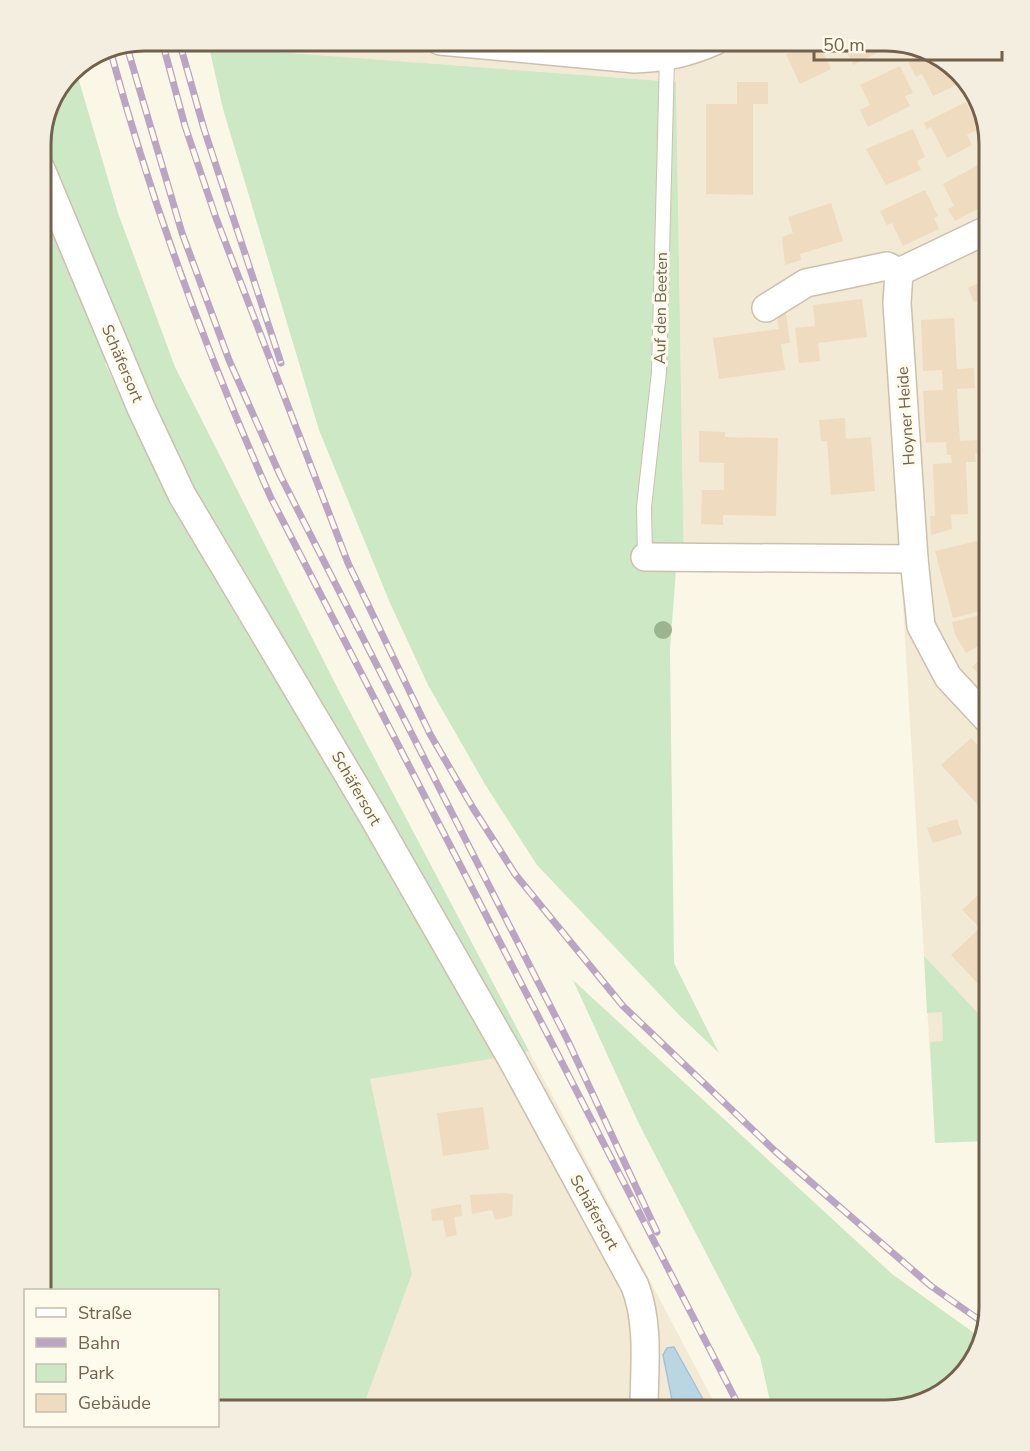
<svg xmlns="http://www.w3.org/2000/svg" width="1030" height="1451" viewBox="0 0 1030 1451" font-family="'Nunito Sans',sans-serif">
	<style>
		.residential { fill: #f2ead5 }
		.green { fill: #cde8c5 }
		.water { fill: #bbd6e3; stroke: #a2c3d5; stroke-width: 1.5 }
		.building { fill: #efdbbf }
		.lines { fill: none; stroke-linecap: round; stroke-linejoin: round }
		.service-casing { stroke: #ccc0ad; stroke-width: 16 }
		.minor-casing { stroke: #ccc0ad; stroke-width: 30 }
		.service { stroke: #fff; stroke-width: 14 }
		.minor { stroke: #fff; stroke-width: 27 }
		.rail-casing { stroke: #bba5c4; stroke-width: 7 }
		.rail { stroke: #fefaec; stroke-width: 4.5; stroke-dasharray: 14; stroke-linecap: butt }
		.tree { fill: #9cb48f }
		.labels { text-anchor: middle; stroke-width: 6; stroke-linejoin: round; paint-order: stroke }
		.street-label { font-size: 16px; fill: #73614c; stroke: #fefaec }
		.rim { fill: none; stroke: #73614c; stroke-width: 3 }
	</style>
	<rect width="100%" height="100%" fill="#fbf7e6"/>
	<g class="residential">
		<path d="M208,41H893L938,55L975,92L989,144V1138L935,1139L901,572L684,569L676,82L209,47Z"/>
		<path d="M529,1051L695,1366L718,1410H362L412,1274L370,1079Z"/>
	</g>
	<g class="green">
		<path d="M209,47L676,82L684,569L676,570L670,649L674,963L719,1053L680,1016L537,865L486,786L428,685L390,603L319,430L223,109Z"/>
		<path d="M75,67L118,213L175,367L339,691L529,1051L517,1054L192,492L131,365L105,363L170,504L502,1057L370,1079L412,1274L362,1410H218V1290H41V137L51,98Z"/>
		<path d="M924,956L989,1025V1141L935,1143L930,1042L943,1041L942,1012L927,1013Z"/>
		<path d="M573,980L892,1274L981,1338L976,1359L938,1396L887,1410H772L760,1357L639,1124Z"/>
	</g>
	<path class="water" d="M674,1347L709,1410H674L663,1355L667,1348Z"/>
	<g class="building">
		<path d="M814,41H818L831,69L800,84L786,54Z"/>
		<path d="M854,41H886L889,47L853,65L846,49L856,45Z"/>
		<path d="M929,52L938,55L965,81L933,96L922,74L916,77L908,62Z"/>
		<path d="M900,66L913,93L905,96L910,106L868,127L860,110L870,105L860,85Z"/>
		<path d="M737,82H768V104H753V195L706,194V104H737Z"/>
		<path d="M966,102L979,129L967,135L972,145L947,158L931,127L927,129L924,123Z"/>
		<path d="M913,129L925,157L917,161L921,170L886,185L866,149Z"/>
		<path d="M982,163L989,179V203L955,221L948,209L954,206L943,184Z"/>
		<path d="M925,190L938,216L934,218L939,229L903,246L892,223L887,225L880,211Z"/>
		<path d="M831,203L843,241L800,254L801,260L785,265L782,237L793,233L788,217Z"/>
		<path d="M989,278V300L988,296L974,302L968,288Z"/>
		<path d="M862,299L867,337L818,343L820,361L799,363L795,328L815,326L813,305Z"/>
		<path d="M786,313L790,343L781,344L785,370L719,379L713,338L779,329L777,314Z"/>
		<path d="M954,318L957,369L974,368L975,388L957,389L960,441L978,440L979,453H975L976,462H966L968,514L951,515L952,529L931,535L930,516H935L933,464L952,463L951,455H947L946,442L926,443L923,391L943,390L942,370L923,371L921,320Z"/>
		<path d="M845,418L846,439L871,437L875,491L831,495L827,441H821L819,420Z"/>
		<path d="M699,431L725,432V437L778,438L776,516L723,515V525L701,524L702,490H724V463L699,462Z"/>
		<path d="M977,541L989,587V609L953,618L935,551Z"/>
		<path d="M989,613V640L966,653L955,634L952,622Z"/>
		<path d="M989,651V686L972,667Z"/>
		<path d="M971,738L989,757V796L979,806L941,765Z"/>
		<path d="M957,819L962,834L933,843L927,828Z"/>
		<path d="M986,888L989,891V931L986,935L989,939V978L980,986L951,955L980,928L962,910Z"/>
		<path d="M483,1107L489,1149L443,1156L437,1113Z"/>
		<path d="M505,1193L513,1194L512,1216L495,1220L492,1210L472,1214L470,1195Z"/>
		<path d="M461,1204L462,1216L454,1217L457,1235L446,1237L443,1220L432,1221L431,1209Z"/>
	</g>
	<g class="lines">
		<g class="service-casing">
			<path id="service" d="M645,557L644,507L659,372L667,58"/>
		</g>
		<g class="minor-casing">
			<g id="minor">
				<path d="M440,41L635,59C665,58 688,53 715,41"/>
				<path d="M41,169L141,408L182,495L371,813L514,1063L635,1286C650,1325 644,1369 644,1410"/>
				<path d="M766,308L806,283L887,266L899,272"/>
				<path d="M645,557L914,559"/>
				<path d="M989,721L948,677L921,626L914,559L897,303L899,272L989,229"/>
			</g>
		</g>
		<use href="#service" class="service"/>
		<use href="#minor" class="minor"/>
		<g class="rail-casing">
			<g id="rail">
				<path d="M162,41L185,126L216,218L348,563L430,734L473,808L515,874L623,1006L775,1151L931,1286L985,1324"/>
				<path d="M179,41L204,129L281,363"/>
				<path d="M127,47L182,233L229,360L280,475L567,1039L657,1232"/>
				<path d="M111,53C153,207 206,352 271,498L741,1410"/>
			</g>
		</g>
		<use href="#rail" class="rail"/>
	</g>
	<circle class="tree" cx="663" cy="630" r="9"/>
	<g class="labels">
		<g class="street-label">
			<text transform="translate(660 308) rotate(-89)" y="6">Auf den Beeten</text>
			<text transform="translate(123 363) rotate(67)" y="6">Schäfersort</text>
			<text transform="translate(905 416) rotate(-94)" y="6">Hoyner Heide</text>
			<text transform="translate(357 788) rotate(60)" y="6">Schäfersort</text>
			<text transform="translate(595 1212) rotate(61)" y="6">Schäfersort</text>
		</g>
	</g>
	<path d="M0 0H1030V1451H0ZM144 51H886A93 93 0 0 1 979 144V1307A93 93 0 0 1 886 1400H144A93 93 0 0 1 51 1307V144A93 93 0 0 1 144 51Z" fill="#f3eedf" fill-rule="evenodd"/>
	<path class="rim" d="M144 51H886A93 93 0 0 1 979 144V1307A93 93 0 0 1 886 1400H144A93 93 0 0 1 51 1307V144A93 93 0 0 1 144 51Z"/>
	<rect x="24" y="1289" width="195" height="138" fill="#fefaec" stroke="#c6bdac" stroke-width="1.5"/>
	<rect x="36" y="1308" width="30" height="9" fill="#ffffff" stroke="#c6bdac" stroke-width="1.5"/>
	<text x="78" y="1319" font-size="18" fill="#73614c">Straße</text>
	<rect x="36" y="1338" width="30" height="9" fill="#bba5c4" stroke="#c6bdac" stroke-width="1.5"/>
	<text x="78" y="1349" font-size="18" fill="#73614c">Bahn</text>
	<rect x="36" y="1364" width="30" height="18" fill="#cde8c5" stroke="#c6bdac" stroke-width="1.5"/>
	<text x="78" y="1379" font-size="18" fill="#73614c">Park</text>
	<rect x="36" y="1394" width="30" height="18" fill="#efdbbf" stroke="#c6bdac" stroke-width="1.5"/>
	<text x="78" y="1409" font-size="18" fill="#73614c">Gebäude</text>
	<path d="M814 51v9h188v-9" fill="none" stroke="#73614c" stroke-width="3"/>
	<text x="823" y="51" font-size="18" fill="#73614c" stroke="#fefaec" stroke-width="4.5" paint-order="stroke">50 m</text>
</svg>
